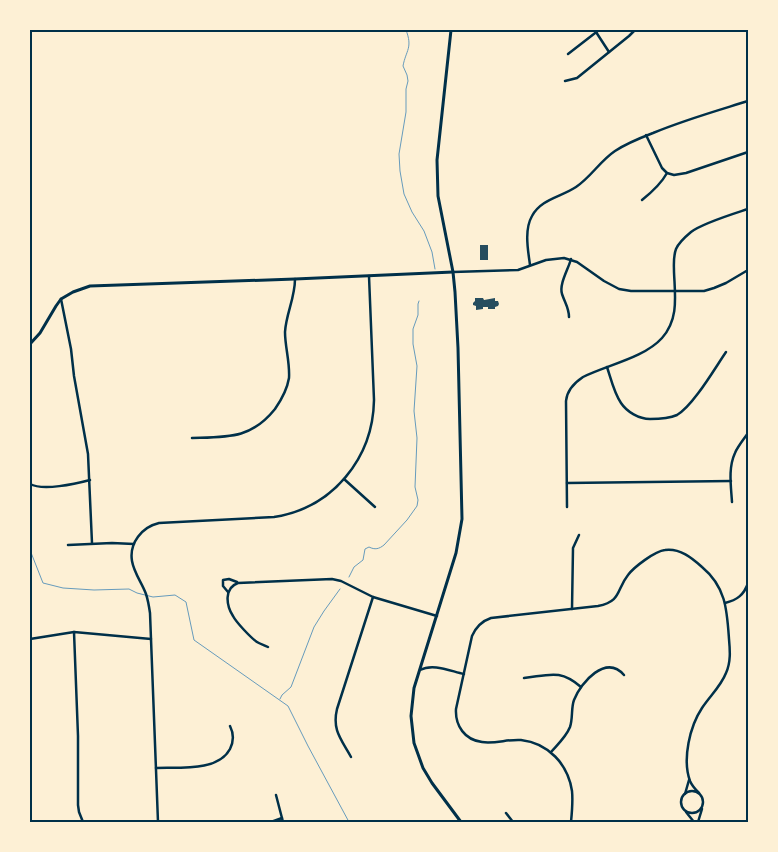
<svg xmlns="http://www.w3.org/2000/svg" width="778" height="852" viewBox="0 0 778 852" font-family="Signika,sans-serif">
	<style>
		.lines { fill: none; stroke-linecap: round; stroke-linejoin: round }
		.stream { stroke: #669bbc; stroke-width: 1 }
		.building { fill: #264d5e }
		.minor { stroke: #003049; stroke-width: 2.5 }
		.tertiary { stroke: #003049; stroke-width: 3 }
		.neatline { fill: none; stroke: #003049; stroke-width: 2 }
	</style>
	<rect width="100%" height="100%" fill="#fdf0d5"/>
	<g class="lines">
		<g class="stream">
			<path d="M406,30C413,48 406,50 403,66L407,75L408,81L406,89V112L399,154L400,171L404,194L412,212L424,231L432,252L435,269"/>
			<path d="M30,550L43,583L63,588L94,590L129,589L137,593L153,597L175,595L186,602L194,640L288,706L308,746L349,822"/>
			<path d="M349,577L354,567L363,560L365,549L369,547C375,550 379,549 384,545L407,520L417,506L418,500L415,487L417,438L414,411L417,366L413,344V329L418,315V304L419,301"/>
			<path d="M280,699L282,695L291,687L314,627L324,611L340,589"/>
		</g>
	</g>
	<g class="building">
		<rect x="480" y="245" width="8" height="15"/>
		<path d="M475,298H483L484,300L495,298V301H498L499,304L498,306L495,307V309H488V307H483V309L476,310V306L473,305V303L475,301Z"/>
	</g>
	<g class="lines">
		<g class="minor">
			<path d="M596,32L609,52"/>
			<path d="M568,54L599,30"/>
			<path d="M565,81L577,78L629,36L635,30"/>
			<path d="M646,135L662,168L667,173L674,175L686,173L748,152"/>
			<path d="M642,200C652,192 661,184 667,173"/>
			<path d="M530,265C528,250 524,230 532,216C541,199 561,197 576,187C591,177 600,161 615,151C627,143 640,138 653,133C684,120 716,111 748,101"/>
			<path d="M453,272L518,270L546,260L564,258L577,262L604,281L619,289L631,291H704L714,288L726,283L748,270"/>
			<path d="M61,299L71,349L74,376L88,454L92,543"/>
			<path d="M569,317C569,308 565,303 562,294C559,284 568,270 571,259"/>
			<path d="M607,367C611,379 614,393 621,403C627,412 639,419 650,419C659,419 668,419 677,415C693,406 715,368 726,352"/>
			<path d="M192,438C228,437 251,439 275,409C282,399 287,390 289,378C290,362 285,347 285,332C286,314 295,298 295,279"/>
			<path d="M344,479L375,507"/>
			<path d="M567,483L731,481"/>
			<path d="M30,484C43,491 75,484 90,480"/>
			<path d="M732,502C731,486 728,468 735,453C738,446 744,439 748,433"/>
			<path d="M567,507L566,401C567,390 574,383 583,377C607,365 644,358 662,338C679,319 675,296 674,272C674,265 673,257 676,249C679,242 685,237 691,232C703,223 733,214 748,209"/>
			<path d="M68,545L112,543L134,544"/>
			<path d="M228,592L223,586V580L229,579L237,582"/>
			<path d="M725,603C737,600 744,595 748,583"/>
			<path d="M572,609L573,548L579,535"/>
			<path d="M74,632L78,736V805L79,812L83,822"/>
			<path d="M30,639L74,632L151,639"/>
			<path d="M268,647C264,645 260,644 257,642C251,638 236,622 233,616C226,605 224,588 238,583L332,579L341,581L373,597L437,616"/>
			<path d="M420,670C433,663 450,671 464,674"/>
			<path d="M524,678C550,675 560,669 581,687"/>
			<path d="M551,752C558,744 566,737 570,727C573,718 571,708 574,700C581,682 606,654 624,675"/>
			<path d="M351,757C341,739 332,730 337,709L373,597"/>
			<path d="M156,768C178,767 218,772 230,749C234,741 234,734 230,726"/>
			<circle cx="692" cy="802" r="11"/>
			<path d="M685,794L689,780"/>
			<path d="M276,795L283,822"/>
			<path d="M686,812L694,822"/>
			<path d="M506,813L513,822"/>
			<path d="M158,822L150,613C149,606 148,600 146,594C142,583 134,573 132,561C129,543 142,527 159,523L274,517C333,508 373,458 374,400L369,276"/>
			<path d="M271,822L282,818"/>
			<path d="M571,822C572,812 573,801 572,791C568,764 548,743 521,740C508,739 495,744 482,742C465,740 455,726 456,709L472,636C476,627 482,621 491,618L598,606C622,601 616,590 628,575C634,567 655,551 665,550C680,548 692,558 702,567C726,587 727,610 729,639C730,650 731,662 726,673C721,686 710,696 702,708C690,726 682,759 690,781C692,786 695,789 699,793"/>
			<path d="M698,822L702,809"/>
		</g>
		<g class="tertiary">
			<path d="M451,30L437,160L438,196L453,272L455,292L458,348L462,519L456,553L414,688L411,716L414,743L423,768L432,783L461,822"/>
			<path d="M30,344L40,333L56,306L61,299L73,292L90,286L295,279L453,272"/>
		</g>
	</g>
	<rect width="778" height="852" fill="none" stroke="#fdf0d5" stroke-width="62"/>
	<rect x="31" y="31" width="716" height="790" class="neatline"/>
</svg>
